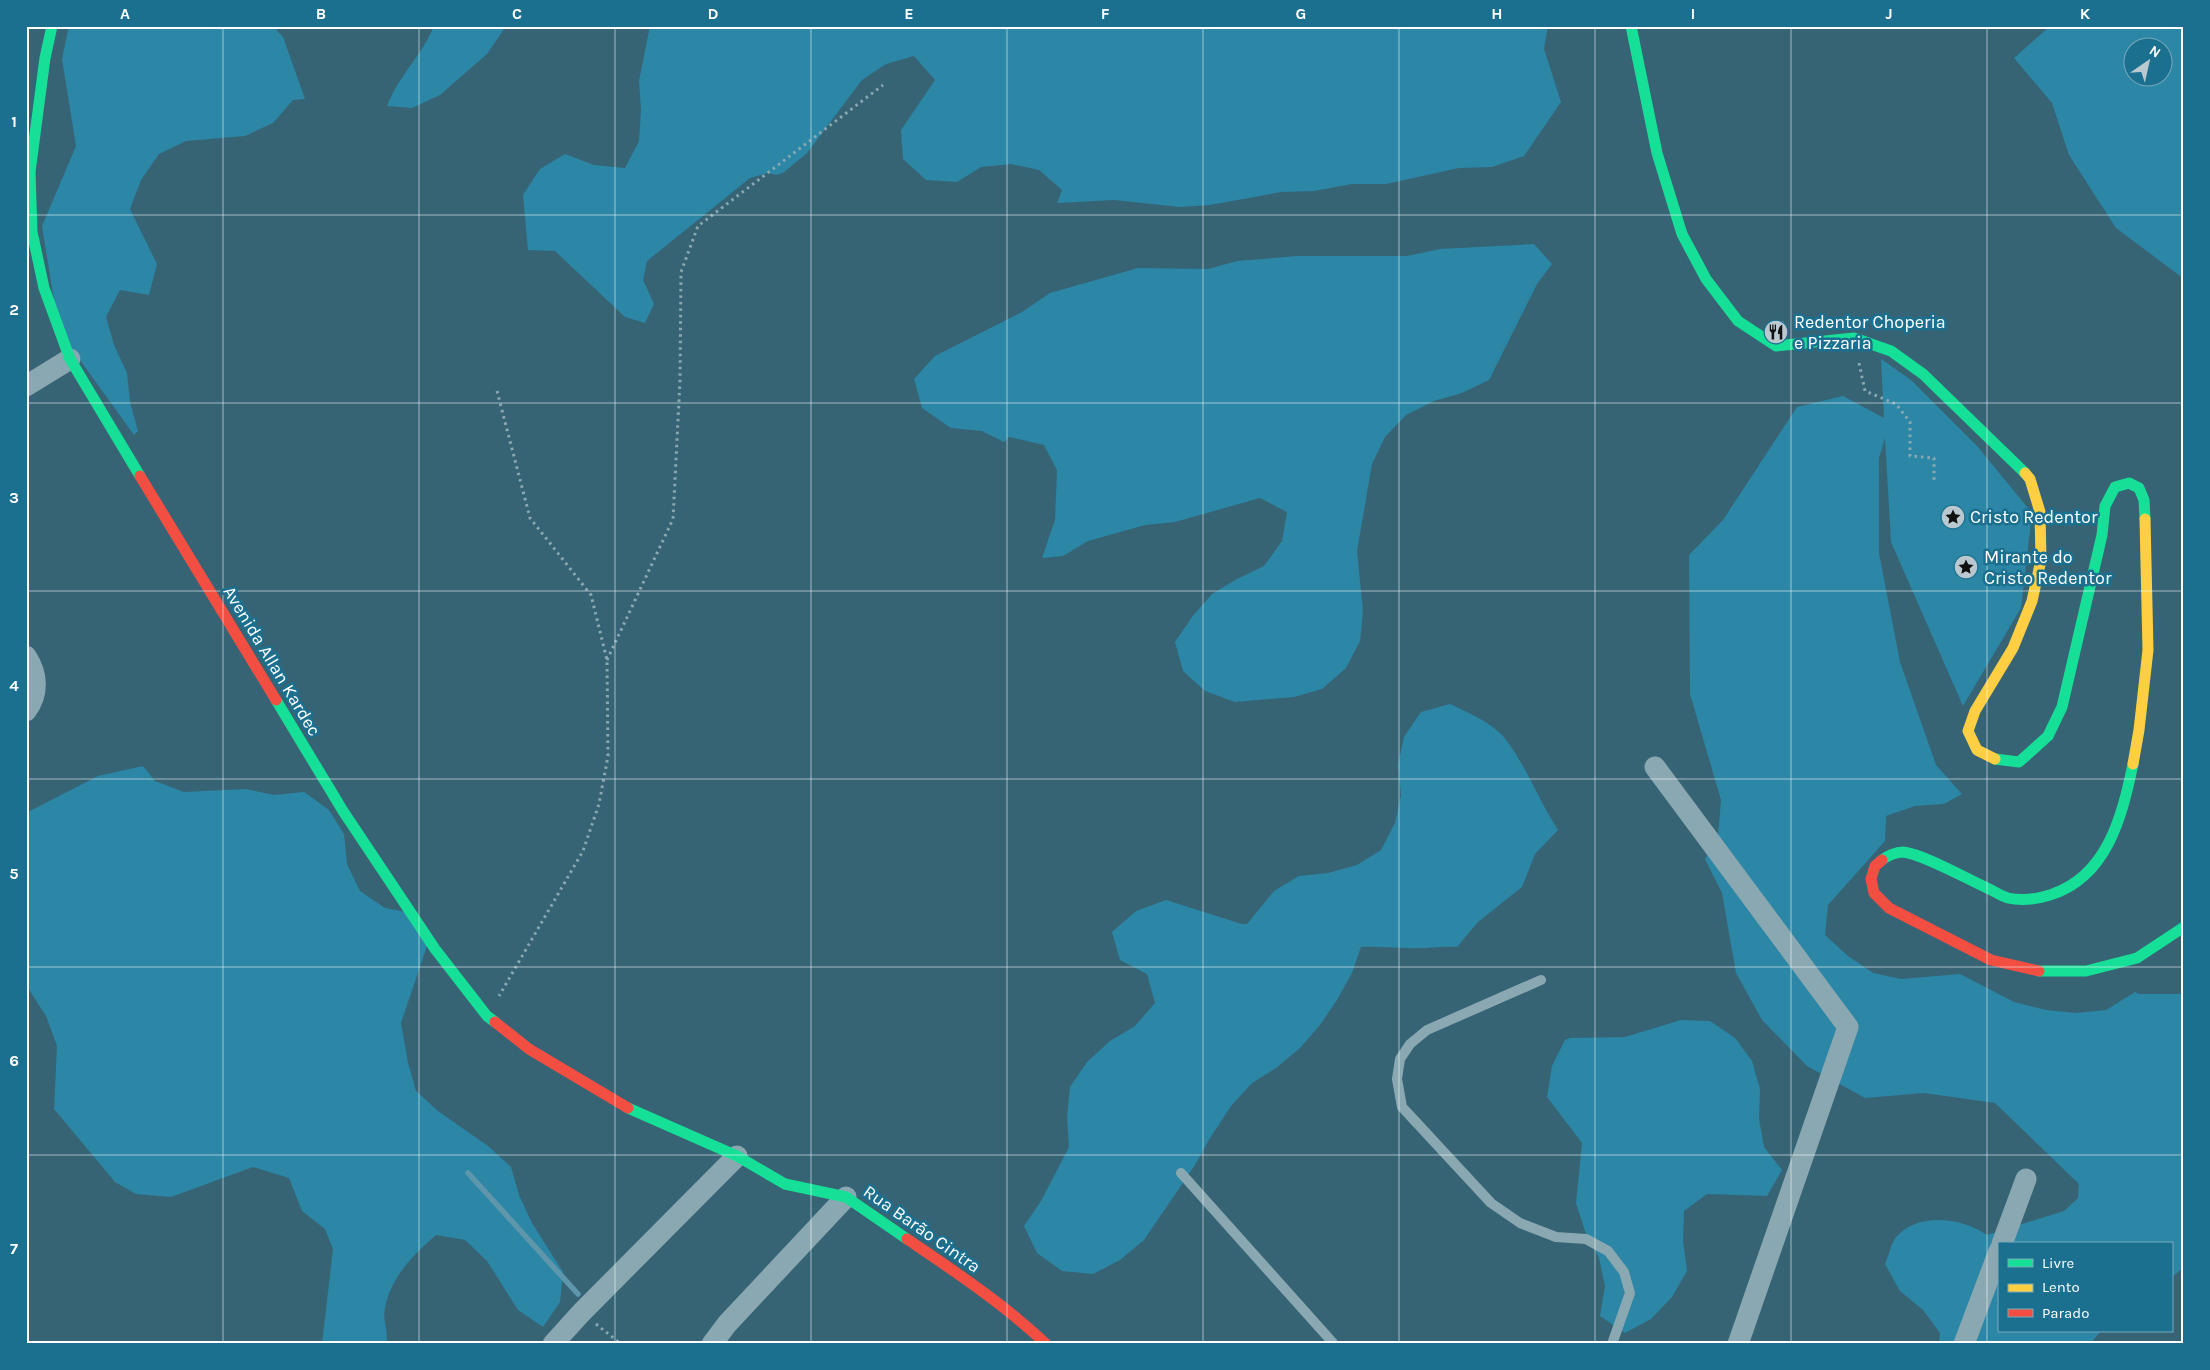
<svg xmlns="http://www.w3.org/2000/svg" width="2210" height="1370" viewBox="0 0 2210 1370" font-family="Karla,sans-serif">
	<style>
		.green { fill: #2c86a5; fill-rule: evenodd }
		.lines { fill: none; stroke-linecap: round; stroke-linejoin: round }
		.stream { stroke: #5e96ab; stroke-width: 5.5 }
		.path { stroke: #8aa8b1; stroke-width: 3; stroke-dasharray: 2.5 4; stroke-linecap: butt }
		.lane { stroke: #8aa8b1; stroke-width: 10 }
		.street { stroke: #8aa8b1; stroke-width: 21 }
		.fast { stroke: #16e098; stroke-width: 11 }
		.slow { stroke: #ffcf43; stroke-width: 11 }
		.jam { stroke: #f24e42; stroke-width: 11 }
		.grid { fill: none; stroke: #fff; stroke-width: 1; stroke-opacity: 0.55 }
		.labels { text-anchor: middle; stroke-width: 5; stroke-linejoin: round; paint-order: stroke }
		.poi-label { font-size: 18px; fill: #fff; stroke: #1b7090; text-anchor: start }
		.street-label { font-size: 18px; fill: #fff; stroke: #1b7090 }
		.neatline { fill: none; stroke: #fff; stroke-width: 2 }
		.grid-label { font-size: 16px; text-anchor: middle; font-weight: bold; fill: #fff }
	</style>
	<rect width="100%" height="100%" fill="#366475"/>
	<g class="green">
		<path d="M69,26H273L283,37L305,99L293,100L273,123L245,136L186,141L159,154L141,180L130,209L157,264L149,295L120,290L106,317L114,345L127,373L130,402L138,431L134,435L59,331L42,226L76,146L62,59Z"/>
		<path d="M434,26H506L487,54L440,95L412,108L387,106C398,77 422,55 434,26Z"/>
		<path d="M650,26H1548L1544,49L1561,102L1524,156L1492,167L1459,168L1386,184H1352L1314,191L1281,192L1210,205L1180,207L1114,200L1057,203L1062,190L1039,170L1011,164L981,167L957,182L926,180L903,159L901,130L935,80L914,56L886,64L862,80L807,153L783,173L776,175L768,173L750,178L647,261L643,280L654,304L645,323L625,317L555,251L528,250L523,195L540,169L565,154L594,165L625,168L639,141L641,110L639,81Z"/>
		<path d="M2050,26H2184V279L2116,228L2069,155L2052,103L2014,58ZM2132,48H2162V78H2132Z"/>
		<path d="M1534,244L1552,264L1537,284L1489,380L1462,393L1434,401L1406,415L1385,437L1372,464L1357,551L1363,611L1360,641L1346,668L1322,689L1294,697L1235,702L1205,691L1183,671L1175,642L1192,617L1212,594L1237,579L1264,566L1282,541L1287,512L1260,498L1175,522L1145,525L1088,541L1063,556L1042,558L1055,520L1057,470L1044,445L1009,437L1004,442L982,431L951,428L922,408L914,379L935,356L1022,312L1050,293L1138,268L1208,269L1237,261L1298,256H1407L1440,249Z"/>
		<path d="M1881,359L1911,380L1978,447L2032,513L2021,608L1963,706L1891,542L1885,438L1879,458V553L1900,662L1936,765L1962,794L1944,804L1915,806L1886,816L1885,841L1828,905L1825,935L1848,956L1873,973L1901,979L1960,974L2014,1002L2046,1010L2076,1013L2106,1010L2135,992L2139,994H2184V1267L2171,1278V1244H1999V1331H2101L2090,1344H1939L1940,1333L1923,1310L1900,1291L1885,1264C1889,1256 1891,1242 1897,1236C1919,1212 1962,1218 1987,1235L2064,1211L2078,1198L2079,1184L1995,1103L1924,1093L1865,1098L1807,1066L1762,1020L1736,973L1722,893L1705,859L1718,836L1721,800L1690,694L1689,555L1723,520L1797,407L1843,396L1884,418Z"/>
		<path d="M1450,704C1467,712 1490,722 1503,736C1525,763 1539,801 1558,830L1535,854L1522,887L1478,922L1457,947C1441,946 1425,949 1409,948C1393,948 1378,946 1361,947L1352,973L1337,1000L1320,1025L1300,1048L1276,1068L1252,1083L1231,1106L1210,1138L1195,1165L1144,1240L1120,1260L1093,1274L1062,1271L1037,1253L1024,1226L1041,1201L1069,1147L1067,1117L1070,1087L1087,1062L1110,1041L1135,1026L1155,1003L1147,974L1120,960L1112,932L1136,911L1166,900L1242,924H1247L1274,891L1299,876L1328,873L1357,865L1381,850L1395,823L1401,795L1398,765L1404,737L1421,712Z"/>
		<path d="M143,766L155,781L184,792L246,789L274,795L304,792L329,810L344,834L347,864L360,891L385,908L416,914L429,940L401,1023L408,1063L416,1091L438,1111L488,1146L511,1167L519,1195L532,1223L563,1272L560,1302L543,1327L518,1310L487,1261L465,1240L436,1235C413,1255 391,1277 385,1308C382,1320 389,1332 386,1344H322L333,1249L325,1229L302,1211L289,1178L253,1167L171,1197L136,1194L115,1182L54,1109L57,1046L46,1016L26,985V813L98,776Z"/>
		<path d="M1681,1020L1710,1021L1735,1038L1752,1061L1760,1089L1759,1119L1764,1147L1782,1170L1767,1196L1707,1194L1684,1211L1683,1241L1687,1271L1672,1297L1651,1319L1625,1333L1600,1316L1605,1286L1599,1258L1585,1231L1576,1203L1582,1143L1547,1097L1552,1066L1565,1040L1570,1038L1625,1037Z"/>
	</g>
	<g class="lines">
		<path class="stream" d="M468,1173L578,1294"/>
		<g class="path">
			<path d="M1859,363L1865,391L1896,404L1910,422V456L1934,458V481"/>
			<path d="M497,391L530,518L591,595L607,660L608,756L599,804L583,851L499,996"/>
			<path d="M607,660L673,519L680,380L681,272L698,226L883,85"/>
			<path d="M596,1324L621,1344"/>
		</g>
		<g class="lane">
			<path d="M1541,980L1427,1030L1410,1044L1400,1059L1397,1079L1402,1107L1491,1203L1520,1223L1556,1237L1586,1239L1608,1251L1624,1272L1630,1293L1612,1344"/>
			<path d="M1181,1173L1334,1344"/>
		</g>
		<g class="street">
			<path d="M26,386L70,359"/>
			<path d="M26,656C38,674 39,694 26,711"/>
			<path d="M1655,767L1848,1027L1738,1344"/>
			<path d="M2002,1244L2026,1179"/>
			<path d="M553,1344L581,1313L737,1156"/>
			<path d="M712,1344L727,1324L846,1197"/>
			<path d="M1964,1344L1999,1251"/>
		</g>
		<g class="fast">
			<path d="M52,26L45,58L30,172L32,232L44,288L70,359L140,476"/>
			<path d="M1631,26L1657,153L1682,234L1706,279L1738,321L1776,346L1854,338L1891,351L1923,374L2025,473"/>
			<path d="M276,700L343,811L435,949L487,1016L495,1022"/>
			<path d="M1995,759L2019,762L2048,736L2062,707L2102,535L2105,506L2115,487L2129,483L2139,488L2144,500L2145,519"/>
			<path d="M1882,860C1887,856 1896,852 1903,852C1923,854 1967,879 1987,888C1994,891 2001,896 2008,898C2021,901 2037,899 2050,895C2107,877 2122,817 2133,764"/>
			<path d="M2039,971H2086L2137,958L2184,927"/>
			<path d="M628,1108L737,1156L785,1184L846,1197L907,1239"/>
		</g>
		<g class="slow">
			<path d="M1995,759L1977,750L1968,731L1975,711L2013,648L2032,601L2041,560L2040,512L2030,479L2025,473"/>
			<path d="M2133,764L2139,730L2148,650L2145,519"/>
		</g>
		<g class="jam">
			<path d="M140,476L276,700"/>
			<path d="M1882,860L1875,866L1871,879L1874,893L1889,908L1991,960L2039,971"/>
			<path d="M495,1022L529,1049L628,1108"/>
			<path d="M907,1239C954,1271 1004,1304 1046,1344"/>
		</g>
	</g>
	<path class="grid" d="M223,26V1344M419,26V1344M615,26V1344M811,26V1344M1007,26V1344M1203,26V1344M1399,26V1344M1595,26V1344M1791,26V1344M1987,26V1344M26,215H2184M26,403H2184M26,591H2184M26,779H2184M26,967H2184M26,1155H2184"/>
	<defs>
		<g id="restaurant-disc" transform="scale(1.25)"><circle r="9.5" fill="#b9c9cf" stroke="#1b7090"/><path d="M-5-6h1v4h1v-4h1v4h1v-4h1v5L-1.5 .5V6h-2V.5L-5-1ZM5-6V6H3V1.5H1.5Q1.5-4 5-6Z" fill="#111"/></g>
		<g id="sight-disc" transform="scale(1.25)"><circle r="9.5" fill="#b9c9cf" stroke="#1b7090"/><path d="M0-6L1.8-2.2L6-1.7L2.9 1.2L3.7 5.4L0 3.3L-3.7 5.4L-2.9 1.2L-6-1.7L-1.8-2.2Z" fill="#111"/></g>
	</defs>
	<g fill-rule="evenodd">
		<use href="#restaurant-disc" x="1776" y="332"/>
		<use href="#sight-disc" x="1953" y="517"/>
		<use href="#sight-disc" x="1966" y="567"/>
	</g>
	<g class="labels">
		<g class="poi-label">
			<text x="1794" y="328">Redentor Choperia<tspan x="1794" dy="21">e Pizzaria</tspan></text>
			<text x="1970" y="523">Cristo Redentor</text>
			<text x="1984" y="563">Mirante do<tspan x="1984" dy="21">Cristo Redentor</tspan></text>
		</g>
		<g class="street-label">
			<text transform="translate(272 661) rotate(59)" y="6">Avenida Allan Kardec</text>
			<text transform="translate(922 1229) rotate(35)" y="6">Rua Barão Cintra</text>
		</g>
	</g>
	<rect width="2210" height="1370" fill="none" stroke="#1b7090" stroke-width="55"/>
	<rect x="1998" y="1242" width="175" height="90" fill="#1b7090" stroke="#76a9bc"/>
	<rect x="2008" y="1259" width="25" height="8" fill="#16e098" stroke="#76a9bc"/>
	<text x="2042" y="1268" font-size="15" fill="#ffffff">Livre</text>
	<rect x="2008" y="1284" width="25" height="8" fill="#ffcf43" stroke="#76a9bc"/>
	<text x="2042" y="1292" font-size="15" fill="#ffffff">Lento</text>
	<rect x="2008" y="1309" width="25" height="8" fill="#f24e42" stroke="#76a9bc"/>
	<text x="2042" y="1318" font-size="15" fill="#ffffff">Parado</text>
	<g transform="translate(2148 62) rotate(34)"><circle r="24" fill="#1b7090" stroke="#76a9bc"/>
	<path d="M0-4L9 19L0 12L-9 19Z" fill="#b9c9cf"/>
	<text y="-8" font-size="14" font-weight="bold" text-anchor="middle" fill="#ffffff">N</text>
	</g>
	<rect x="28" y="28" width="2154" height="1314" class="neatline"/>
	<g class="grid-label">
		<text x="125" y="19">A</text>
		<text x="321" y="19">B</text>
		<text x="517" y="19">C</text>
		<text x="713" y="19">D</text>
		<text x="909" y="19">E</text>
		<text x="1105" y="19">F</text>
		<text x="1301" y="19">G</text>
		<text x="1497" y="19">H</text>
		<text x="1693" y="19">I</text>
		<text x="1889" y="19">J</text>
		<text x="2085" y="19">K</text>
		<text x="14" y="127">1</text>
		<text x="14" y="315">2</text>
		<text x="14" y="503">3</text>
		<text x="14" y="691">4</text>
		<text x="14" y="879">5</text>
		<text x="14" y="1066">6</text>
		<text x="14" y="1254">7</text>
	</g>
</svg>
